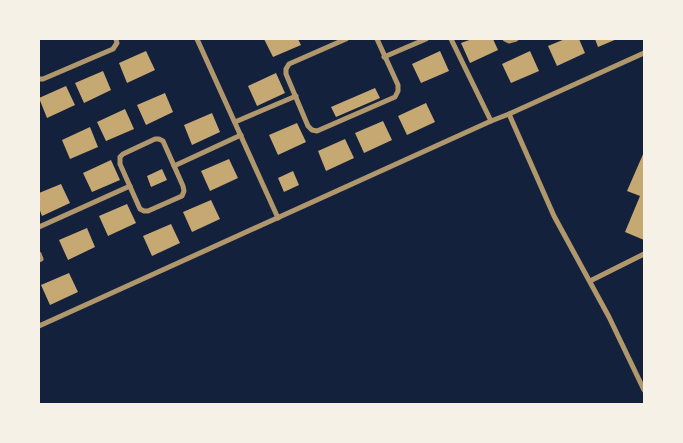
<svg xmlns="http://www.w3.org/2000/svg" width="683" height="443" viewBox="0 0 683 443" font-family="'Nunito Sans',sans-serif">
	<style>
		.building { fill: #c6a872 }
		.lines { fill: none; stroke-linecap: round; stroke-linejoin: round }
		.minor { stroke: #b1986c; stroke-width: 5 }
	</style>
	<rect width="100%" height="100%" fill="#14213d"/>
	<g class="building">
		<path d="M264,39H298L301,45L273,57Z"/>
		<path d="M472,39H493L498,50L470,63L461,43Z"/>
		<path d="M565,39H579L585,53L557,66L548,46Z"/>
		<path d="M595,39H617L598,47Z"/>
		<path d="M146,51L155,70L127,83L119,63Z"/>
		<path d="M440,51L449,71L421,83L412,64Z"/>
		<path d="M530,51L539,71L511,83L502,64Z"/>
		<path d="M103,71L111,90L84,103L75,83Z"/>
		<path d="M276,73L285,93L257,106L248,86Z"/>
		<path d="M66,86L75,105L47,118L39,98Z"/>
		<path d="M375,88L380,98L336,117L331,107Z"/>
		<path d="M165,93L173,112L146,125L137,105Z"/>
		<path d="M426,103L435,122L407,135L398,116Z"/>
		<path d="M125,109L134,129L106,141L97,122Z"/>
		<path d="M212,113L220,132L192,145L184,125Z"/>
		<path d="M383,121L392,140L364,153L355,133Z"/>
		<path d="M297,123L306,142L278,155L269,135Z"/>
		<path d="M90,127L98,147L70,159L62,140Z"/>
		<path d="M345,139L354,158L326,171L318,151Z"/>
		<path d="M644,152V240L625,232L640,196L627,191Z"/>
		<path d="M229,159L238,178L210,191L201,171Z"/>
		<path d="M111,160L120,180L92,192L83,173Z"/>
		<path d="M162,169L167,180L151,187L147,176Z"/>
		<path d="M293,171L299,185L284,192L278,178Z"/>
		<path d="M61,184L70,203L42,216L39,208V193Z"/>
		<path d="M211,200L220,219L192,232L183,212Z"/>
		<path d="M127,204L136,223L108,236L99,216Z"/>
		<path d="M171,224L180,243L152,256L143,236Z"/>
		<path d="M87,228L95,247L68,260L59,240Z"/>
		<path d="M69,273L78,292L50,305L41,285Z"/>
	</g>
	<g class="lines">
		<g class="minor">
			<path d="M197,39L278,218"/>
			<path d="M346,39L289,64L286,69V74L308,126L312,130L317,131L395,97L398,91V85L377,39"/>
			<path d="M451,39L491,121"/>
			<path d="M505,39L509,41L516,39"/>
			<path d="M384,57L426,39"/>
			<path d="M39,79H43L113,49L117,43L116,39"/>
			<path d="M509,114L554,216L609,317L644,390"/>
			<path d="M235,122L296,96"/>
			<path d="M155,139H159L163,141L183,186L184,191L182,196L148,211H144L140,209L120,164V157L123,154Z"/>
			<path d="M174,166L241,135"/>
			<path d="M39,227L130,186"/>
			<path d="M39,254L41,259L39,260"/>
			<path d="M590,281L644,254"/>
			<path d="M39,326L491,121L509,114L644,53"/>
		</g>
	</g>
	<rect width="683" height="443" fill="none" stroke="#f6f1e7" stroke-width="80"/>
</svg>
